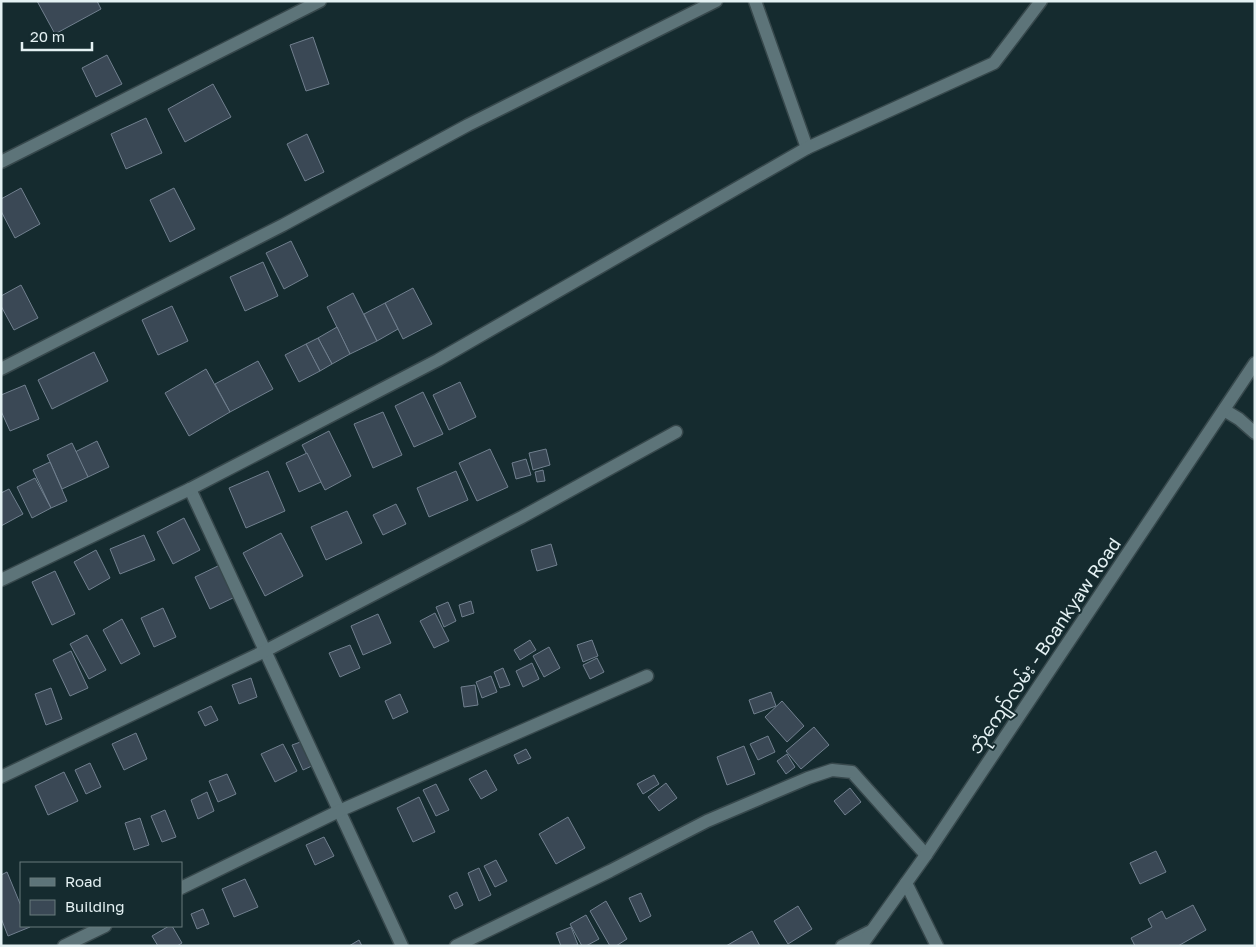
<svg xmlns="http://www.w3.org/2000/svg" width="1256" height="947" viewBox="0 0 1256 947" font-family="'Golos Text','Noto Sans Myanmar',sans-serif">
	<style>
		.building { fill: #3a4855; stroke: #71808f }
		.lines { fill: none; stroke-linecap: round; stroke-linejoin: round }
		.minor-casing { stroke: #37484c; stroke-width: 15 }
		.minor { stroke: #5d7479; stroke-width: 12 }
		.labels { text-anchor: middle; stroke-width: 4; stroke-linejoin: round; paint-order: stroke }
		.street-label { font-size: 18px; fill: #e4f1f3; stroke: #152b2f }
	</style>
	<rect width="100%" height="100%" fill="#152b2f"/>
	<g class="building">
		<path d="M37,1H97L101,9L55,34Z"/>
		<path d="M313,37L329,84L306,91L290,45Z"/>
		<path d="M107,55L122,84L96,97L82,68Z"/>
		<path d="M213,84L231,117L185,142L168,109Z"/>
		<path d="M146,118L162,153L126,169L111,134Z"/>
		<path d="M307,134L324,172L305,181L287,144Z"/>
		<path d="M21,188L40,224L15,238L1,211V199Z"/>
		<path d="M174,188L195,229L170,242L150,200Z"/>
		<path d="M291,241L308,276L284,289L266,253Z"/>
		<path d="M263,262L278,296L245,311L230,277Z"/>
		<path d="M21,285L38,318L14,330L1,306V296Z"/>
		<path d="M413,288L432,324L403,339L385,303Z"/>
		<path d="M353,293L377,341L350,354L327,307Z"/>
		<path d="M385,303L398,329L377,341L364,314Z"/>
		<path d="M172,306L188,341L158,355L142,320Z"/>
		<path d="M337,327L350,354L332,364L318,338Z"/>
		<path d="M318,338L332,364L320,371L306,344Z"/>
		<path d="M306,344L320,371L299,382L285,355Z"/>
		<path d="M94,352L108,381L52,409L38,380Z"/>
		<path d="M258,361L273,389L230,412L215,384Z"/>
		<path d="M206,369L230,412L189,436L165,393Z"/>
		<path d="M460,382L476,417L449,430L433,395Z"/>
		<path d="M25,385L39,419L10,431L1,411V395Z"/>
		<path d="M423,392L443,434L414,447L395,406Z"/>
		<path d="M383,412L402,455L373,468L354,424Z"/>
		<path d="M329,431L351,476L325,490L302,445Z"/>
		<path d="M97,441L109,467L88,477L75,452Z"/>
		<path d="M72,443L88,477L62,489L47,455Z"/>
		<path d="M490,449L508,487L477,501L459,463Z"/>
		<path d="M546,449L550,465L533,470L529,453Z"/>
		<path d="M307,453L321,482L299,492L286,463Z"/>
		<path d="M526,459L531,475L516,479L512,463Z"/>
		<path d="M50,462L67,501L51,508L33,470Z"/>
		<path d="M543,470L545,481L537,482L535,472Z"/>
		<path d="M268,471L285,511L246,528L229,488Z"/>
		<path d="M456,471L468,500L429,517L417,488Z"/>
		<path d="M35,478L51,508L32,518L17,487Z"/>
		<path d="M9,489L23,514L1,526V493Z"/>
		<path d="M396,504L406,524L383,535L373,515Z"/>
		<path d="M347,511L362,543L326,560L311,527Z"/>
		<path d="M184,518L200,550L173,564L157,532Z"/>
		<path d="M281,533L303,576L265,596L243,553Z"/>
		<path d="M144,535L155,560L120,574L110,549Z"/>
		<path d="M551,544L557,565L537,571L531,550Z"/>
		<path d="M96,550L110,578L89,590L74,562Z"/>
		<path d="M220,565L235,597L210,609L195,577Z"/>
		<path d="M55,571L75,614L52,625L32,582Z"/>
		<path d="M471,601L474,613L462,617L459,605Z"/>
		<path d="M448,602L456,621L444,627L436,607Z"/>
		<path d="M163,608L176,637L154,647L141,618Z"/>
		<path d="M435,613L449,641L434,648L420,621Z"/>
		<path d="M378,614L391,643L363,655L351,626Z"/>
		<path d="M122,619L140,654L121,664L103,630Z"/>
		<path d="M87,635L106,670L89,679L70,644Z"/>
		<path d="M530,640L536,650L520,660L514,650Z"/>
		<path d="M592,640L598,656L583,662L577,645Z"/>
		<path d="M350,645L360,668L340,677L329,653Z"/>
		<path d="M549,647L560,668L544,677L533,656Z"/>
		<path d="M71,651L88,688L70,696L53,660Z"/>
		<path d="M597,658L604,672L590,679L583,665Z"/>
		<path d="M532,663L539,679L523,687L516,671Z"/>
		<path d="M503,668L510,685L500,688L494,672Z"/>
		<path d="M491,676L497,692L482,698L476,682Z"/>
		<path d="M251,678L257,697L239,704L232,685Z"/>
		<path d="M475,685L478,705L464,707L461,687Z"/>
		<path d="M51,688L62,719L46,725L35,694Z"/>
		<path d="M771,692L776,706L754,714L749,700Z"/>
		<path d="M400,694L408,712L393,719L385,701Z"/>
		<path d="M782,701L804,726L787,742L765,717Z"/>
		<path d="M211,706L218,720L205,726L198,712Z"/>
		<path d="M814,727L829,745L801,769L786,751Z"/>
		<path d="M136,733L147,759L124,770L112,744Z"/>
		<path d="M768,736L775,752L758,760L750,744Z"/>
		<path d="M306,740L316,764L303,770L292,745Z"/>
		<path d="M283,744L297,771L275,782L261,754Z"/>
		<path d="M744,746L755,774L727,785L717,757Z"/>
		<path d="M526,749L531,758L518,764L514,755Z"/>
		<path d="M787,754L795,767L786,774L777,761Z"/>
		<path d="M90,763L101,787L86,794L75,770Z"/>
		<path d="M486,770L497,790L481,799L469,779Z"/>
		<path d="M64,772L78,801L48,815L35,786Z"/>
		<path d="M227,774L236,794L218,802L209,781Z"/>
		<path d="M654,775L659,784L643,794L637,784Z"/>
		<path d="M666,783L677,798L659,811L648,797Z"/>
		<path d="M436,784L449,810L436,816L423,790Z"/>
		<path d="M850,788L861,802L845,815L834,801Z"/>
		<path d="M207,792L214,811L198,819L191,800Z"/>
		<path d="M419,797L435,832L413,842L397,808Z"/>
		<path d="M165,810L176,837L162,842L151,816Z"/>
		<path d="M568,817L585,848L556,864L539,834Z"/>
		<path d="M140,818L149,845L134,850L125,823Z"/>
		<path d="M324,837L334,856L315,865L306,845Z"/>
		<path d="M1156,851L1166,872L1140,884L1130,863Z"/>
		<path d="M496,860L507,881L495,887L484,866Z"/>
		<path d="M479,868L491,895L479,901L468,873Z"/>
		<path d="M7,872L21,906V926H29L30,927L8,936L1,918V875Z"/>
		<path d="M245,879L258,907L234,917L222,889Z"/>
		<path d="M457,892L463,905L455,909L449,896Z"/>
		<path d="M641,893L651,916L640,922L629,898Z"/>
		<path d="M606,901L627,939L616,946H610L590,911Z"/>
		<path d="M1193,905L1206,930L1178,946H1135L1131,938L1152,927L1148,919L1162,911L1166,919Z"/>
		<path d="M798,906L812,929L788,944L774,921Z"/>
		<path d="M203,909L209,924L197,929L191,914Z"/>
		<path d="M586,915L599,939L586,946H582L570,924Z"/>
		<path d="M169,926H172L182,943L177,946H158L152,936Z"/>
		<path d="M571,927L578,945L561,946L556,933Z"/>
		<path d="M752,931L760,946H726Z"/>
		<path d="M359,940L362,946H349Z"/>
	</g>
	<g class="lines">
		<g class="minor-casing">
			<g id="minor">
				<path d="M755,1L807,148"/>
				<path d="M1,162L320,1"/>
				<path d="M1,369L283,225L468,125L716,1"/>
				<path d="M1224,410L1239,419L1255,433"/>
				<path d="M190,489L402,946"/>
				<path d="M1,580L190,489L438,360L807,148L994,63L1041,1"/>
				<path d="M1,777L265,651L522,517L676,432"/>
				<path d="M906,883L937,946"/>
				<path d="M181,888L339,811L647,676"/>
				<path d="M64,946L105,926"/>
				<path d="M456,946L610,871L707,821L808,778L832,770L852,772L926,855"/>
				<path d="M842,946L869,932"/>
				<path d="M861,946L926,855L1255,363"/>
			</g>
		</g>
		<use href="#minor" class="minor"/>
	</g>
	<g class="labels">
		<g class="street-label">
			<text transform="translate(1045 646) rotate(-56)" y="6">ဘုံကျော်လမ်း - Boankyaw Road</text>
		</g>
	</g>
	<rect width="1256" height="947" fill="none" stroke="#e4f1f3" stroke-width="5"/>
	<rect x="20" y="862" width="162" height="65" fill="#152b2f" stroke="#687a7d"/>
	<rect x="30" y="878" width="25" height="8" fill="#5d7479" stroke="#687a7d"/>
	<text x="65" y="887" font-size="15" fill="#e4f1f3">Road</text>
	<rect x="30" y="900" width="25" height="15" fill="#3a4855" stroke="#687a7d"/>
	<text x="65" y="912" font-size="15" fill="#e4f1f3">Building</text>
	<path d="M22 42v8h70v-8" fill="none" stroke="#e4f1f3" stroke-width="2.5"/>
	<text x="30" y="42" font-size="15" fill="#e4f1f3" stroke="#152b2f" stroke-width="4" paint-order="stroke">20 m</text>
</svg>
